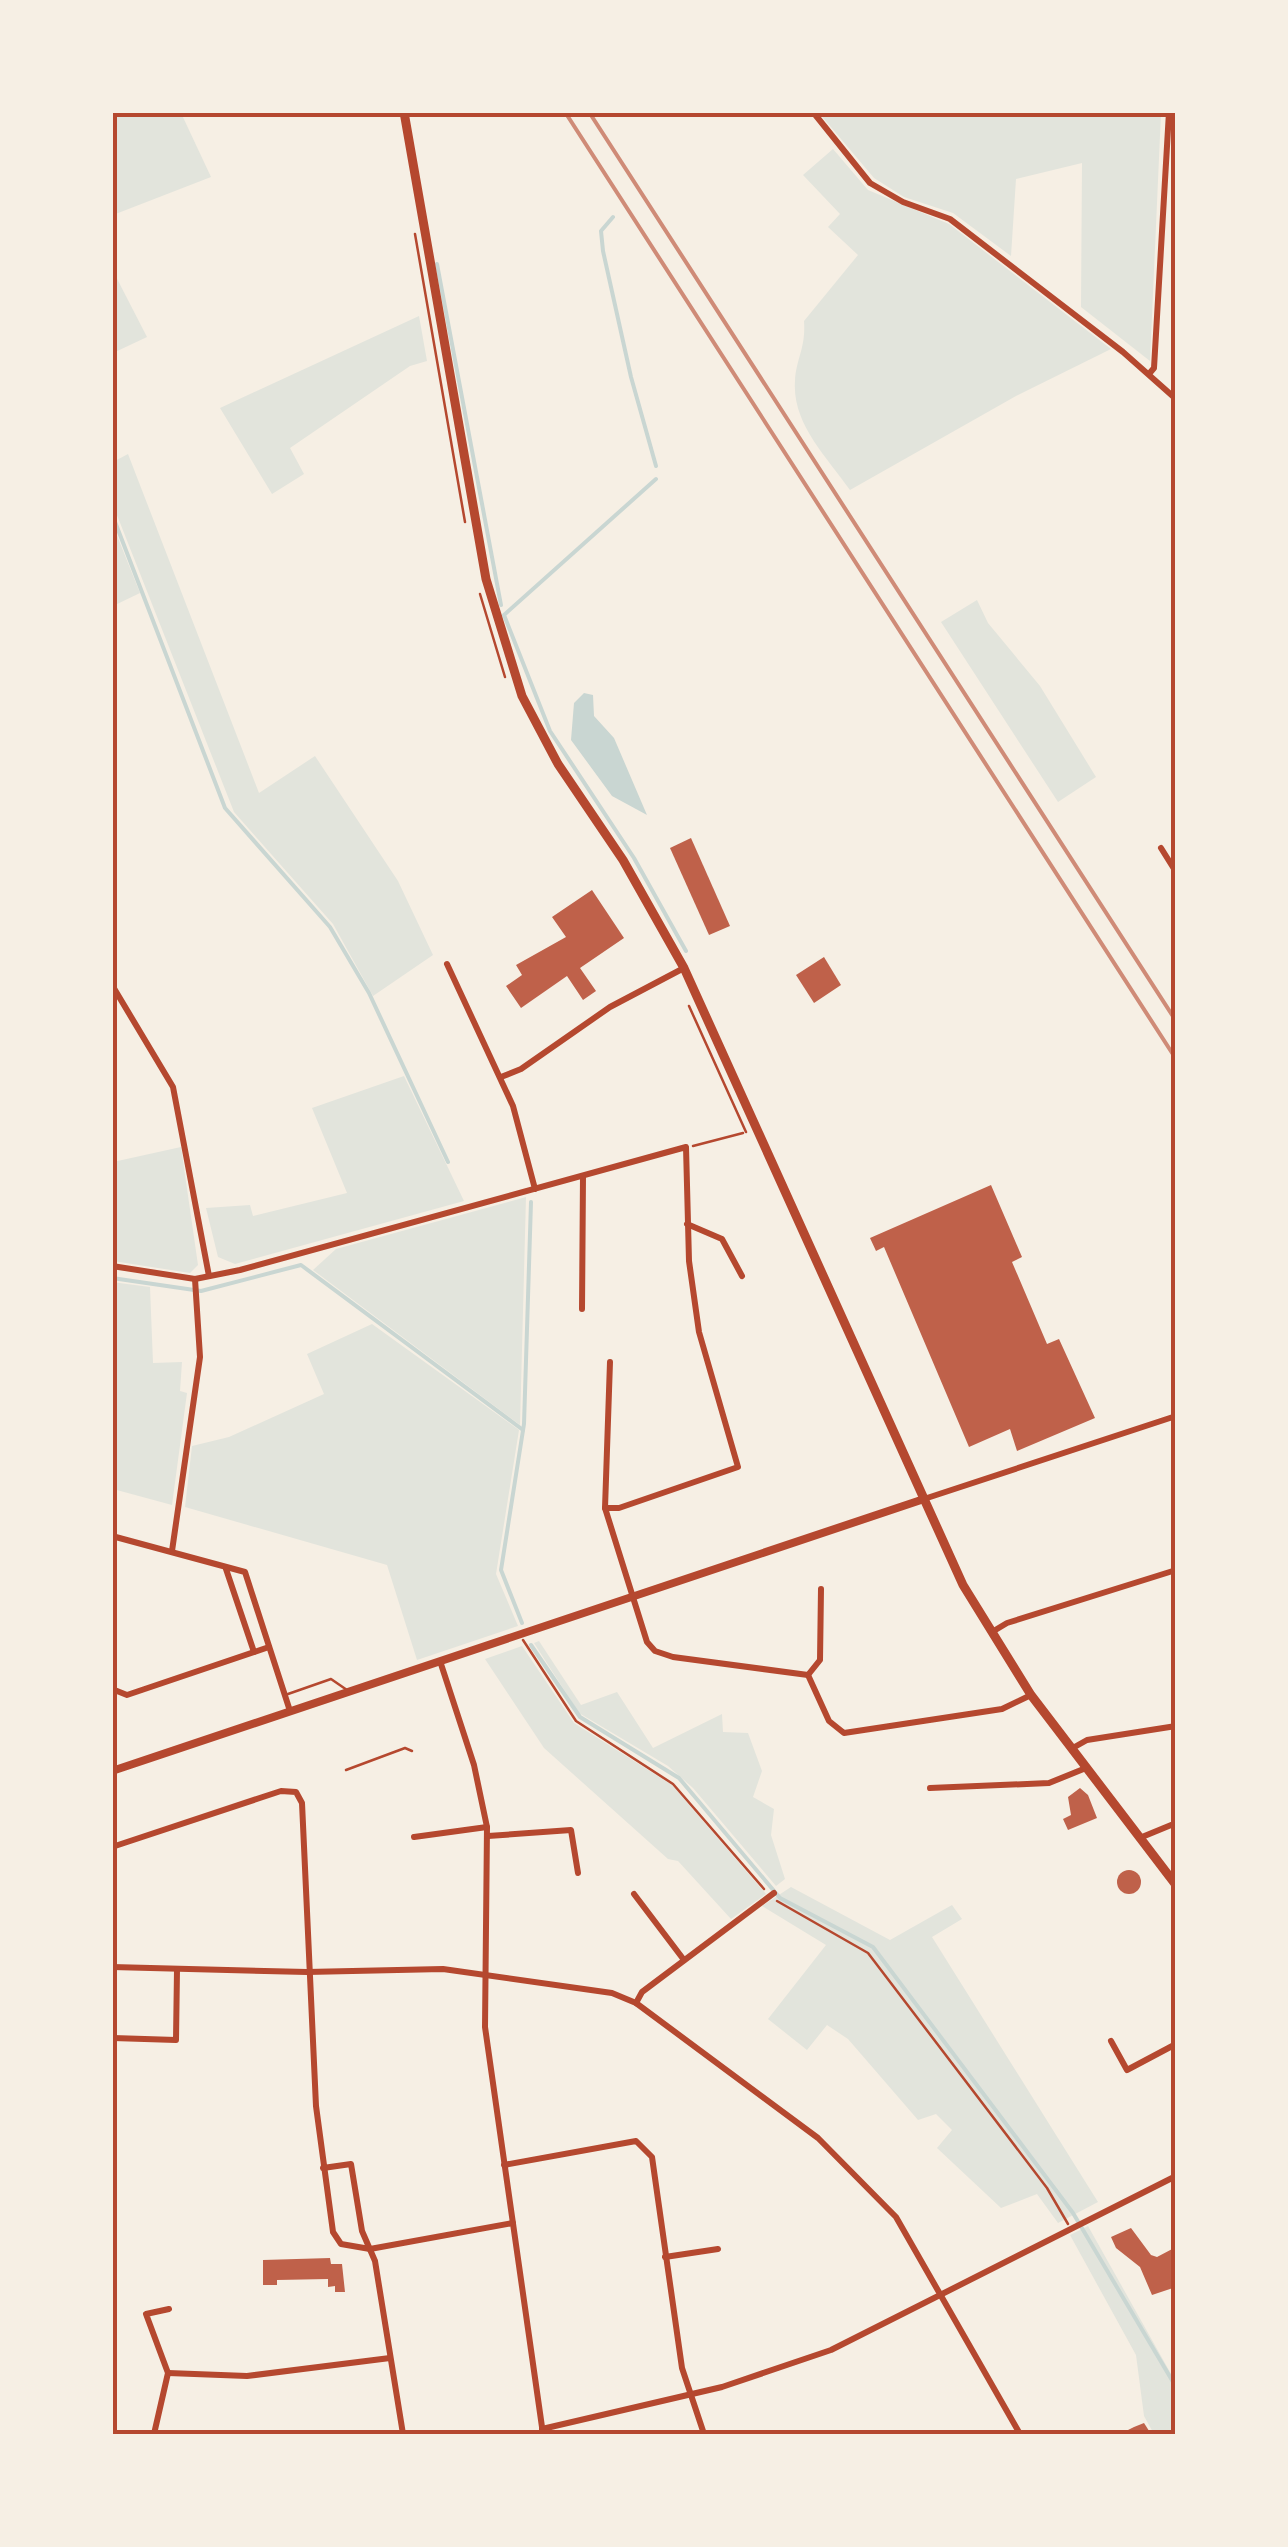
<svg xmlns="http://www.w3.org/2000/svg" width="1288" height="2547" viewBox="0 0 1288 2547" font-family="Literata,serif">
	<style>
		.green { fill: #e2e4dc }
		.water { fill: #c9d6d2 }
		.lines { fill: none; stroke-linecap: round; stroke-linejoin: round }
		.stream { stroke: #c9d6d2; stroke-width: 4 }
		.building { fill: #bf614a }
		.path { stroke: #b5482f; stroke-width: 2.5 }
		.service { stroke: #b5482f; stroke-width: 2.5 }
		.minor { stroke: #b5482f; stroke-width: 6 }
		.tertiary { stroke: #b5482f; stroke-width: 8 }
		.secondary { stroke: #b5482f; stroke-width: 9 }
		.rail { stroke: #cf8b77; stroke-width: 4 }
		.neatline { fill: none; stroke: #b5482f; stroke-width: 4 }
	</style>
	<rect width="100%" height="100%" fill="#f6efe4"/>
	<g class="green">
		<path d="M113,112L181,113L211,177L113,215Z"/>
		<path d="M819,113H1161L1150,361L1081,307L1082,163L1016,179L1011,256L953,213L904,197L874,178Z"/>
		<path d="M833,149L868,190L949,224L1111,349L1016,396L850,490C827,457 792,424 795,381C796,359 806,348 804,321L858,255L828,227L840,214L803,175Z"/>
		<path d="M112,269L147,337L113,353H112Z"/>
		<path d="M419,316L427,361L410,366L290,448L304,474L272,494L220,408Z"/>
		<path d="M128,454L259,793L315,756L398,881L433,955L373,996L333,924L234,812L113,505V462Z"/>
		<path d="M112,523L140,593L113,606H112Z"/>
		<path d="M977,600L988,623L1040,686L1096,777L1058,802L941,622Z"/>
		<path d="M404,1076L464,1201L235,1264L218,1257L206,1208L250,1205L253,1216L347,1193L312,1108Z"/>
		<path d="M181,1147L198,1265L190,1273L113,1261V1162Z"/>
		<path d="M526,1197L520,1425L313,1270L336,1249Z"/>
		<path d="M112,1282L150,1287L153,1363L182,1362L180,1391L187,1393L172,1505L113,1489Z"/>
		<path d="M372,1324L519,1430L496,1574L518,1626L417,1660L387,1565L185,1507L192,1446L229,1437L324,1394L307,1354Z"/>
		<path d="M539,1641L581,1705L617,1692L653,1748L722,1714L723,1732L748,1733L762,1771L753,1797L774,1809L771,1835L785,1879L776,1886L693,1788L668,1766L579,1713L534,1643Z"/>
		<path d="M522,1646L574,1723L672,1785L766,1894L731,1919L678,1861L668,1859L544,1748L485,1659Z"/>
		<path d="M791,1887L890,1940L952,1905L962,1919L932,1937L1098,2202L1058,2223L1037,2194L1001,2208L937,2148L952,2130L936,2114L918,2120L848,2039L827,2025L807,2050L768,2019L826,1945L762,1906Z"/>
		<path d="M1088,2226L1175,2381V2434H1154L1144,2416L1136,2355L1070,2235Z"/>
	</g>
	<path class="water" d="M584,693L593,695L594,716L614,738L647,815L612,796L571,740L574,703Z"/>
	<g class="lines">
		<g class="stream">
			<path d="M613,217L601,231L603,251L631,377L656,466"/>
			<path d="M437,264L501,605"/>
			<path d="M656,479L504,615L550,731L634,858L686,951"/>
			<path d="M112,514L225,808L330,927L369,993L448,1162"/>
			<path d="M112,1278L201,1291L301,1265L523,1430"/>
			<path d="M522,1623L501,1570L524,1424L531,1202"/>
			<path d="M531,1645L580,1717L679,1778L780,1898L873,1947L1073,2213L1176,2387"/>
		</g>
	</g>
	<g class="building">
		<path d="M691,838L730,926L709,935L670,848Z"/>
		<path d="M592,890L624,938L580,968L596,991L583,1000L567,976L521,1008L506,986L522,975L516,965L566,937L552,917Z"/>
		<path d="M824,957L841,985L814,1003L796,975Z"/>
		<path d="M991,1185L1022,1257L1012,1262L1047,1344L1059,1339L1095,1418L1017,1451L1010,1429L969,1447L884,1247L876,1251L870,1238Z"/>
		<path d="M1080,1788L1088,1795L1097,1818L1068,1830L1063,1819L1071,1815L1068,1797Z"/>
		<circle cx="1129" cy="1882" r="12"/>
		<path d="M1131,2228L1151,2255L1157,2257L1176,2247V2287L1152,2295L1140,2267L1116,2248L1111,2237Z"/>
		<path d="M330,2258L331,2264H342L345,2292H335V2286L328,2287V2279L277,2280V2285H263V2260Z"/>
		<path d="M1144,2423L1151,2434L1124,2432L1134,2427Z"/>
	</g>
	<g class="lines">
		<g class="path">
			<path d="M415,234L465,522"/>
			<path d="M480,594L505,677"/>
			<path d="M689,1006L746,1132"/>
			<path d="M693,1146L743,1133"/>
			<path d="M523,1640L576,1721L673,1784L764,1889"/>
			<path d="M346,1770L405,1748L412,1751"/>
			<path d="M777,1901L868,1953L1047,2188L1068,2224"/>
		</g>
		<path class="service" d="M288,1694L331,1679L347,1690"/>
		<g class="minor">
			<path d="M813,112L870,183L903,202L950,219L1123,352L1176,399"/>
			<path d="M1149,374L1154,368L1169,112"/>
			<path d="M1161,848L1176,872"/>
			<path d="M447,964L513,1106L535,1189"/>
			<path d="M112,985L173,1087L209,1276"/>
			<path d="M501,1077L521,1069L610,1007L684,968"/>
			<path d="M687,1224L722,1239L742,1276"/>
			<path d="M112,1266L195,1279L240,1270L686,1147L689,1261L699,1332L738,1467L619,1508H605"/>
			<path d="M582,1309L583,1176"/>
			<path d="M610,1362L605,1508L647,1642L655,1651L673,1657L808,1675"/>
			<path d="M924,1499L1176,1416"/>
			<path d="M112,1536L245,1572L290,1711"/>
			<path d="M172,1551L200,1357L195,1279"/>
			<path d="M226,1569L254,1652"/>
			<path d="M992,1632L1007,1623L1176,1570"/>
			<path d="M440,1661L474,1765L487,1827L485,2027L543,2434"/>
			<path d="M808,1675L829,1721L844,1733L1002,1709L1031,1695"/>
			<path d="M808,1675L820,1660L821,1589"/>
			<path d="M112,1689L127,1695L269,1647"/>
			<path d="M1071,1749L1087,1740L1176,1726"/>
			<path d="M930,1788L1049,1783L1086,1768"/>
			<path d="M488,1836L571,1830L578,1873"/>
			<path d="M414,1837L487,1827"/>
			<path d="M1142,1837L1176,1823"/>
			<path d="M112,1847L281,1791L296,1792L302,1803L316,2106L333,2232L341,2244L370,2249L513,2223"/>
			<path d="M634,1894L684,1960"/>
			<path d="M112,1967L307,1972L443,1969L612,1993L636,2003L818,2138L896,2217L1020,2434"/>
			<path d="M636,2003L642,1992L774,1893"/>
			<path d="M113,2038L176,2040L177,1970"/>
			<path d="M1111,2041L1127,2070L1176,2044"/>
			<path d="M504,2165L636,2141L652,2157L682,2368L704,2434"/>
			<path d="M323,2168L351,2164L362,2231L375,2261L403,2434"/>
			<path d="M665,2257L718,2249"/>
			<path d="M168,2373L247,2376L390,2358"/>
			<path d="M542,2429L722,2387L831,2350L1176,2176"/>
			<path d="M154,2434L168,2373L146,2314L169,2309"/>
		</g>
		<path class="tertiary" d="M112,1771L924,1499"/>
		<path class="secondary" d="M404,112L486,579L522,696L558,764L623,860L684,968L963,1585L1031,1695L1176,1885"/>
		<g class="rail">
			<path d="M565,112L1176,1059"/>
			<path d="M589,112L1176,1021"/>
		</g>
	</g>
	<rect width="1288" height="2547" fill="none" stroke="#f6efe4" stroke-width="230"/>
	<rect x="115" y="115" width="1058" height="2317" class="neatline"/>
</svg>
